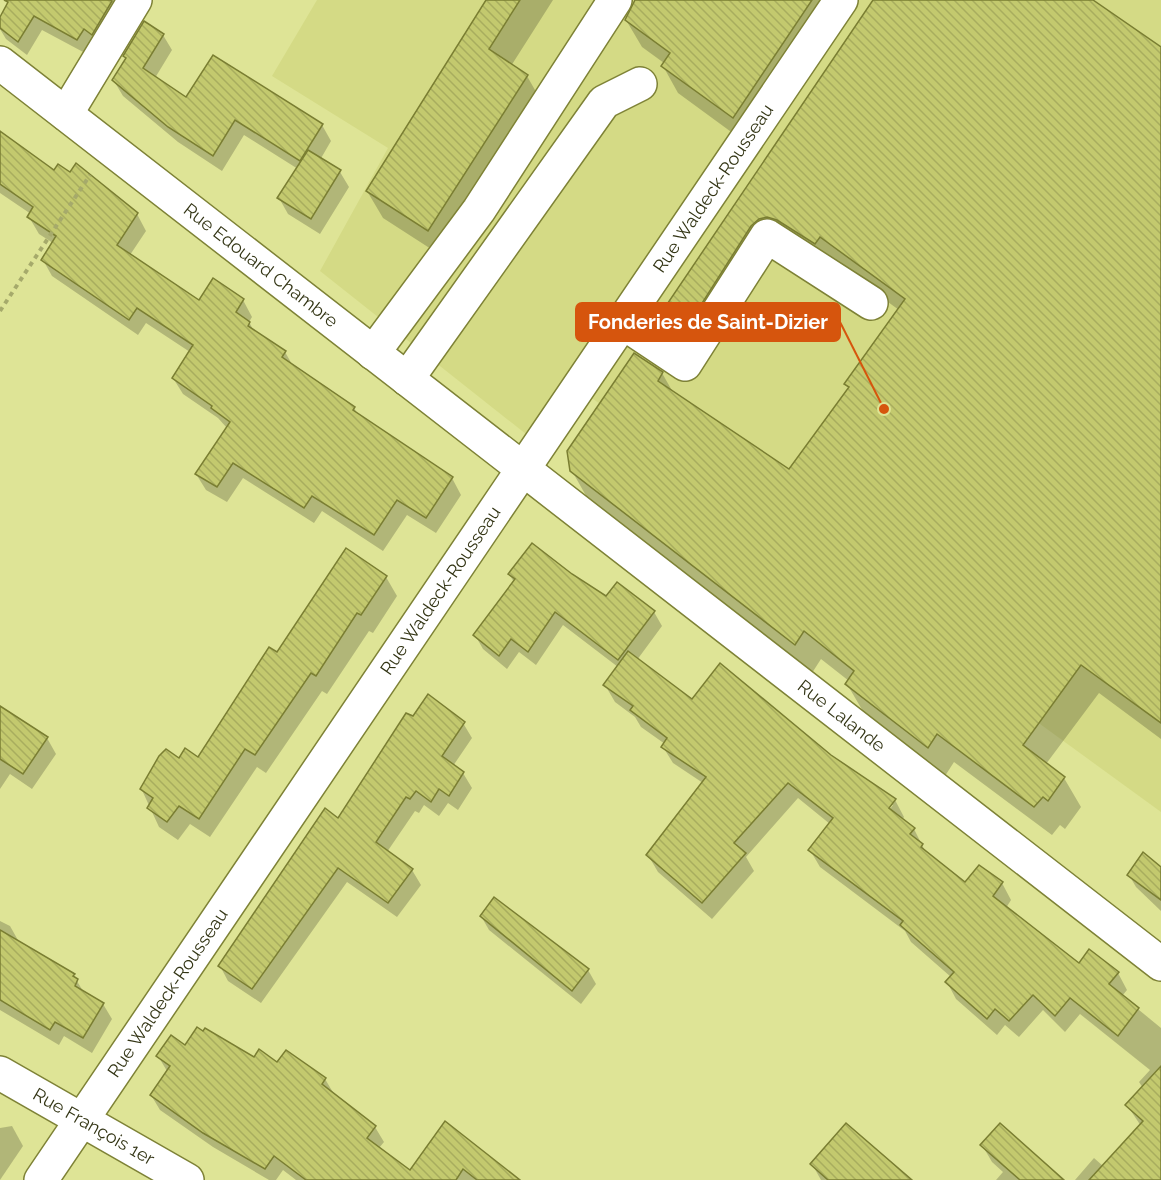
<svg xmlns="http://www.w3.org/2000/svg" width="1161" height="1180" viewBox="0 0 1161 1180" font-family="Raleway,sans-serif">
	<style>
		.built { fill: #d4da85 }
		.shadow { fill: #0003; fill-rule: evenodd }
		.building { fill: url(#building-back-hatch); stroke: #7a7e32; stroke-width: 1.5 }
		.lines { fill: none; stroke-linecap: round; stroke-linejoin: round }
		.minor-casing { stroke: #7e8236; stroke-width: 36 }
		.path { stroke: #a6aa6b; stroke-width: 4; stroke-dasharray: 4.5 4.5; stroke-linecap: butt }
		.minor { stroke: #fff; stroke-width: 33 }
		.labels { text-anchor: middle; stroke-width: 6; stroke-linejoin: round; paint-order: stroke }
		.street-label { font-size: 18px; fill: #333515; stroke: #dee496 }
		.leader { fill: none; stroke: #d6550d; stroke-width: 2 }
		.callout-dot { fill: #d6550d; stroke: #dee496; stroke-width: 2 }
		.callout { fill: #d6550d; stroke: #d6550d; stroke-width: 2 }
		.callout-label { font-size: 20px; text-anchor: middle; font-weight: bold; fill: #fff }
	</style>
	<defs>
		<pattern id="building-back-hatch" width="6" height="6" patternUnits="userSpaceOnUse" patternTransform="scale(1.5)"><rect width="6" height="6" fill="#c3c96e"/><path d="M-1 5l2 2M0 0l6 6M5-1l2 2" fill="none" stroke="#a8ad5e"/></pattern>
	</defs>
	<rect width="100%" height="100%" fill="#dee496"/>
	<path class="built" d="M317,0H1161V812L567,380L531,438L320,271L388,148L272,76Z"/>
	<g class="shadow">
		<path d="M11,0H119L85,53L42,30L27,55L6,39L0,29V20Z"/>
		<path d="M488,0H553L511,66L527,76L543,104L445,258L383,218L367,191Z"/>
		<path d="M637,0H846L749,145L678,93L663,66L664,63L642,47L626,20Z"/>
		<path d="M875,0H1091L1161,49V739L1099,693L1046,764L1064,778L1081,807L1065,829L1060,825L1052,835L954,762L945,776L864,713L847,684L849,681L821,659L812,673L589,501L572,471L662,373L674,394L789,471L849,389L846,384L899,310L837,265L785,246L674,351L657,322Z"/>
		<path d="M163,35L172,50L155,78L186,99L213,57L322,125L331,141L320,160L340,172L349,187L320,234L288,214L279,198L298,169L244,135L222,171L178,142L123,96L114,81Z"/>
		<path d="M0,135L54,172L137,214L146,231L130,255L199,302L243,300L252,317L249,322L255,333L285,352L293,366L354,408L359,416L452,478L461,495L436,533L407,515L383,551L322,511L314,523L243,478L227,502L206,490L196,474L227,428L218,418L183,394L173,378L190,352L146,323L138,335L52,276L43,260L53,243L39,234L29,217L31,214L0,193Z"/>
		<path d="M509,574L571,575L606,598L617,584L654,612L662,626L637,660L692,701L830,756L895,800L904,817L902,820L914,829L926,853L965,884L1002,883L1011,900L1006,908L1079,965L1118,973L1127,990L1122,996L1161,1028V1180H1075L1094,1158L1103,1166L1141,1126L1127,1105L1143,1088L1139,1082L1150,1070L1080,1014L1065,1032L1043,1010L1019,1037L1005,1025L997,1035L956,999L947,982L951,977L911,942L905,931L820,867L810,850L830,824L798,798L746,857L754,871L712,919L658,872L648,855L703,783L673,763L663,747L665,744L641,727L635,717L615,702L605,685L618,667L563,625L536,665L519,652L507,669L483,649L475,635L514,582ZM890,805H893L886,815Z"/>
		<path d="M386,577L397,596L373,633L369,631L327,694L322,691L266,773L257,767L210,837L190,824L178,840L159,827L141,788L166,751L179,760L198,759L277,654Z"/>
		<path d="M0,708L47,738L56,754L32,789L10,774L0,789Z"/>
		<path d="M413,718L463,723L472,738L453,766L463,773L472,788L458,810L448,803L439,816L424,805L419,813L415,811L387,852L412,870L421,885L397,917L347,882L261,1003L228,981L220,966L338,820Z"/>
		<path d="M1161,869V911L1136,887L1129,875Z"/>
		<path d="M481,916L588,970L596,984L581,1004L489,930Z"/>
		<path d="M0,921L10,926L19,942L73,975L85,994L103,1004L112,1019L92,1053L64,1036L59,1045L0,1010Z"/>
		<path d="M186,1047L277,1064L325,1079L334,1094L375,1127L384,1142L379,1148L411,1172L446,1123L493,1180H296L283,1170L276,1180H269L213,1147L160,1110L151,1095L167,1071L158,1056Z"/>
		<path d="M12,1126L23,1146L0,1180V1128Z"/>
		<path d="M982,1145L1061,1180H996L1003,1172L992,1162Z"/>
		<path d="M812,1164L904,1180H821Z"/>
	</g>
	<g class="building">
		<path d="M4,0H110L112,1L92,35L84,29L77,40L34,16L18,42L0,28V17L8,2Z"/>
		<path d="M486,0H520L489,49L528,75L428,231L366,191Z"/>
		<path d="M635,0H812L733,118L661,66L670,53L625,20Z"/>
		<path d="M873,0H1093L1161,47V723L1081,665L1023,745L1065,777L1048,801L1043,797L1034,807L937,734L928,748L845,684L854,671L804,631L795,645L570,471L567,451L634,353L663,372L658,381L789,469L849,387L844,384L905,299L820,237L815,244L777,220L767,217L759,219L751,226L680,338L655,322Z"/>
		<path d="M144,21L164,34L143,68L186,97L213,55L323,124L300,161L235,120L213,156L168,127L112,80L126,58L123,56Z"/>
		<path d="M0,131L54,170L58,164L70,172L76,163L138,213L117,245L199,300L213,278L244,299L236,312L250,322L248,326L286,351L282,357L355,407L353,410L453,477L426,518L397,500L374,535L312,496L304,508L233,463L217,487L195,474L230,422L211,408L212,406L172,378L193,345L137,308L129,320L41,260L56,236L27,217L33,207L0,184Z"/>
		<path d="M308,150L341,170L311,219L277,198Z"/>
		<path d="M532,543L572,574L606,596L617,582L655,611L618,660L555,612L528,652L511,639L499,656L473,635L515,579L508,574Z"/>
		<path d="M346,548L387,576L361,615L357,613L316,676L311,673L255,755L245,749L199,819L179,806L167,822L147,808L153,798L140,789L159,756L166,749L179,758L185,748L198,757L269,647L277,652Z"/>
		<path d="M628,651L692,699L720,663L831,755L896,799L889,808L915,828L910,834L923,844L921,847L965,882L979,865L1003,882L993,896L1079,963L1089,949L1119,972L1109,984L1139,1008L1118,1036L1070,998L1055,1016L1033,995L1009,1021L995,1009L987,1019L945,982L954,972L900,925L903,921L808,850L833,818L788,783L734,843L746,853L702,903L646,855L706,777L661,747L667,738L630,710L633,706L603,685Z"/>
		<path d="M428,694L465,722L442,756L464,772L449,796L439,789L431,802L416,791L410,799L406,797L376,842L413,869L388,903L338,868L252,989L218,966L325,808L338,818L406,713L413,716Z"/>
		<path d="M0,706L48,737L23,774L0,759Z"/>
		<path d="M1143,852L1161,867V900L1127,875Z"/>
		<path d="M494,897L589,969L572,991L480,916Z"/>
		<path d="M0,930L75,974L73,976L78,979L75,986L104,1003L83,1038L55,1022L50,1030L0,1000Z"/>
		<path d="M197,1027L203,1031L205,1028L254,1057L259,1049L277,1062L286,1050L326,1078L322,1084L376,1126L367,1138L410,1170L445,1121L520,1180H477L463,1169L456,1180H306L274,1156L265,1169L203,1133L150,1095L170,1066L156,1056L171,1035L185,1045Z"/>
		<path d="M1161,1066V1180H1089L1143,1121L1125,1105Z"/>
		<path d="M846,1123L912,1180H828L810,1164Z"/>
		<path d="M1000,1123L1064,1180H1020L980,1145Z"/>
	</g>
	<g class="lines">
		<g class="minor-casing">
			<g id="minor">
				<path id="s1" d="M0,63L1161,964"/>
				<path d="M66,114L135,0"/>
				<path d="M622,322L685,364L767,236L871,303"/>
				<path d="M373,353L479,210L615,0"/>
				<path d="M407,379L604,102L640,84"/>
				<path id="s2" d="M0,1073L187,1180"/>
				<path id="s3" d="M41,1180L841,0"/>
			</g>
		</g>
		<path class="path" d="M0,311L90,175"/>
		<use href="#minor" class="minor"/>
	</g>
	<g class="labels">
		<g class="street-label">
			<text dy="6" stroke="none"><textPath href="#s3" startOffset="1198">Rue Waldeck-Rousseau</textPath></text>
			<text dy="6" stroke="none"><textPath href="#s1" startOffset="330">Rue Edouard Chambre</textPath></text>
			<text dy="6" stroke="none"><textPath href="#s3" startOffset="712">Rue Waldeck-Rousseau</textPath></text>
			<text dy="6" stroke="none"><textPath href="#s1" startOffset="1065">Rue Lalande</textPath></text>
			<text dy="6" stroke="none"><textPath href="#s3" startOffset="226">Rue Waldeck-Rousseau</textPath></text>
			<text dy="6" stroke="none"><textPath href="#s2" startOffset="108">Rue François 1er</textPath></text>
		</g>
	</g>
	<path class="leader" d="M884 409L840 322"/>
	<circle class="callout-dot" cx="884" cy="409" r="6"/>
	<rect class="callout" x="576" y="303" width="264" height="38" rx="6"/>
	<g class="callout-label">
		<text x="708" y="329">Fonderies de Saint-Dizier</text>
	</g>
</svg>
